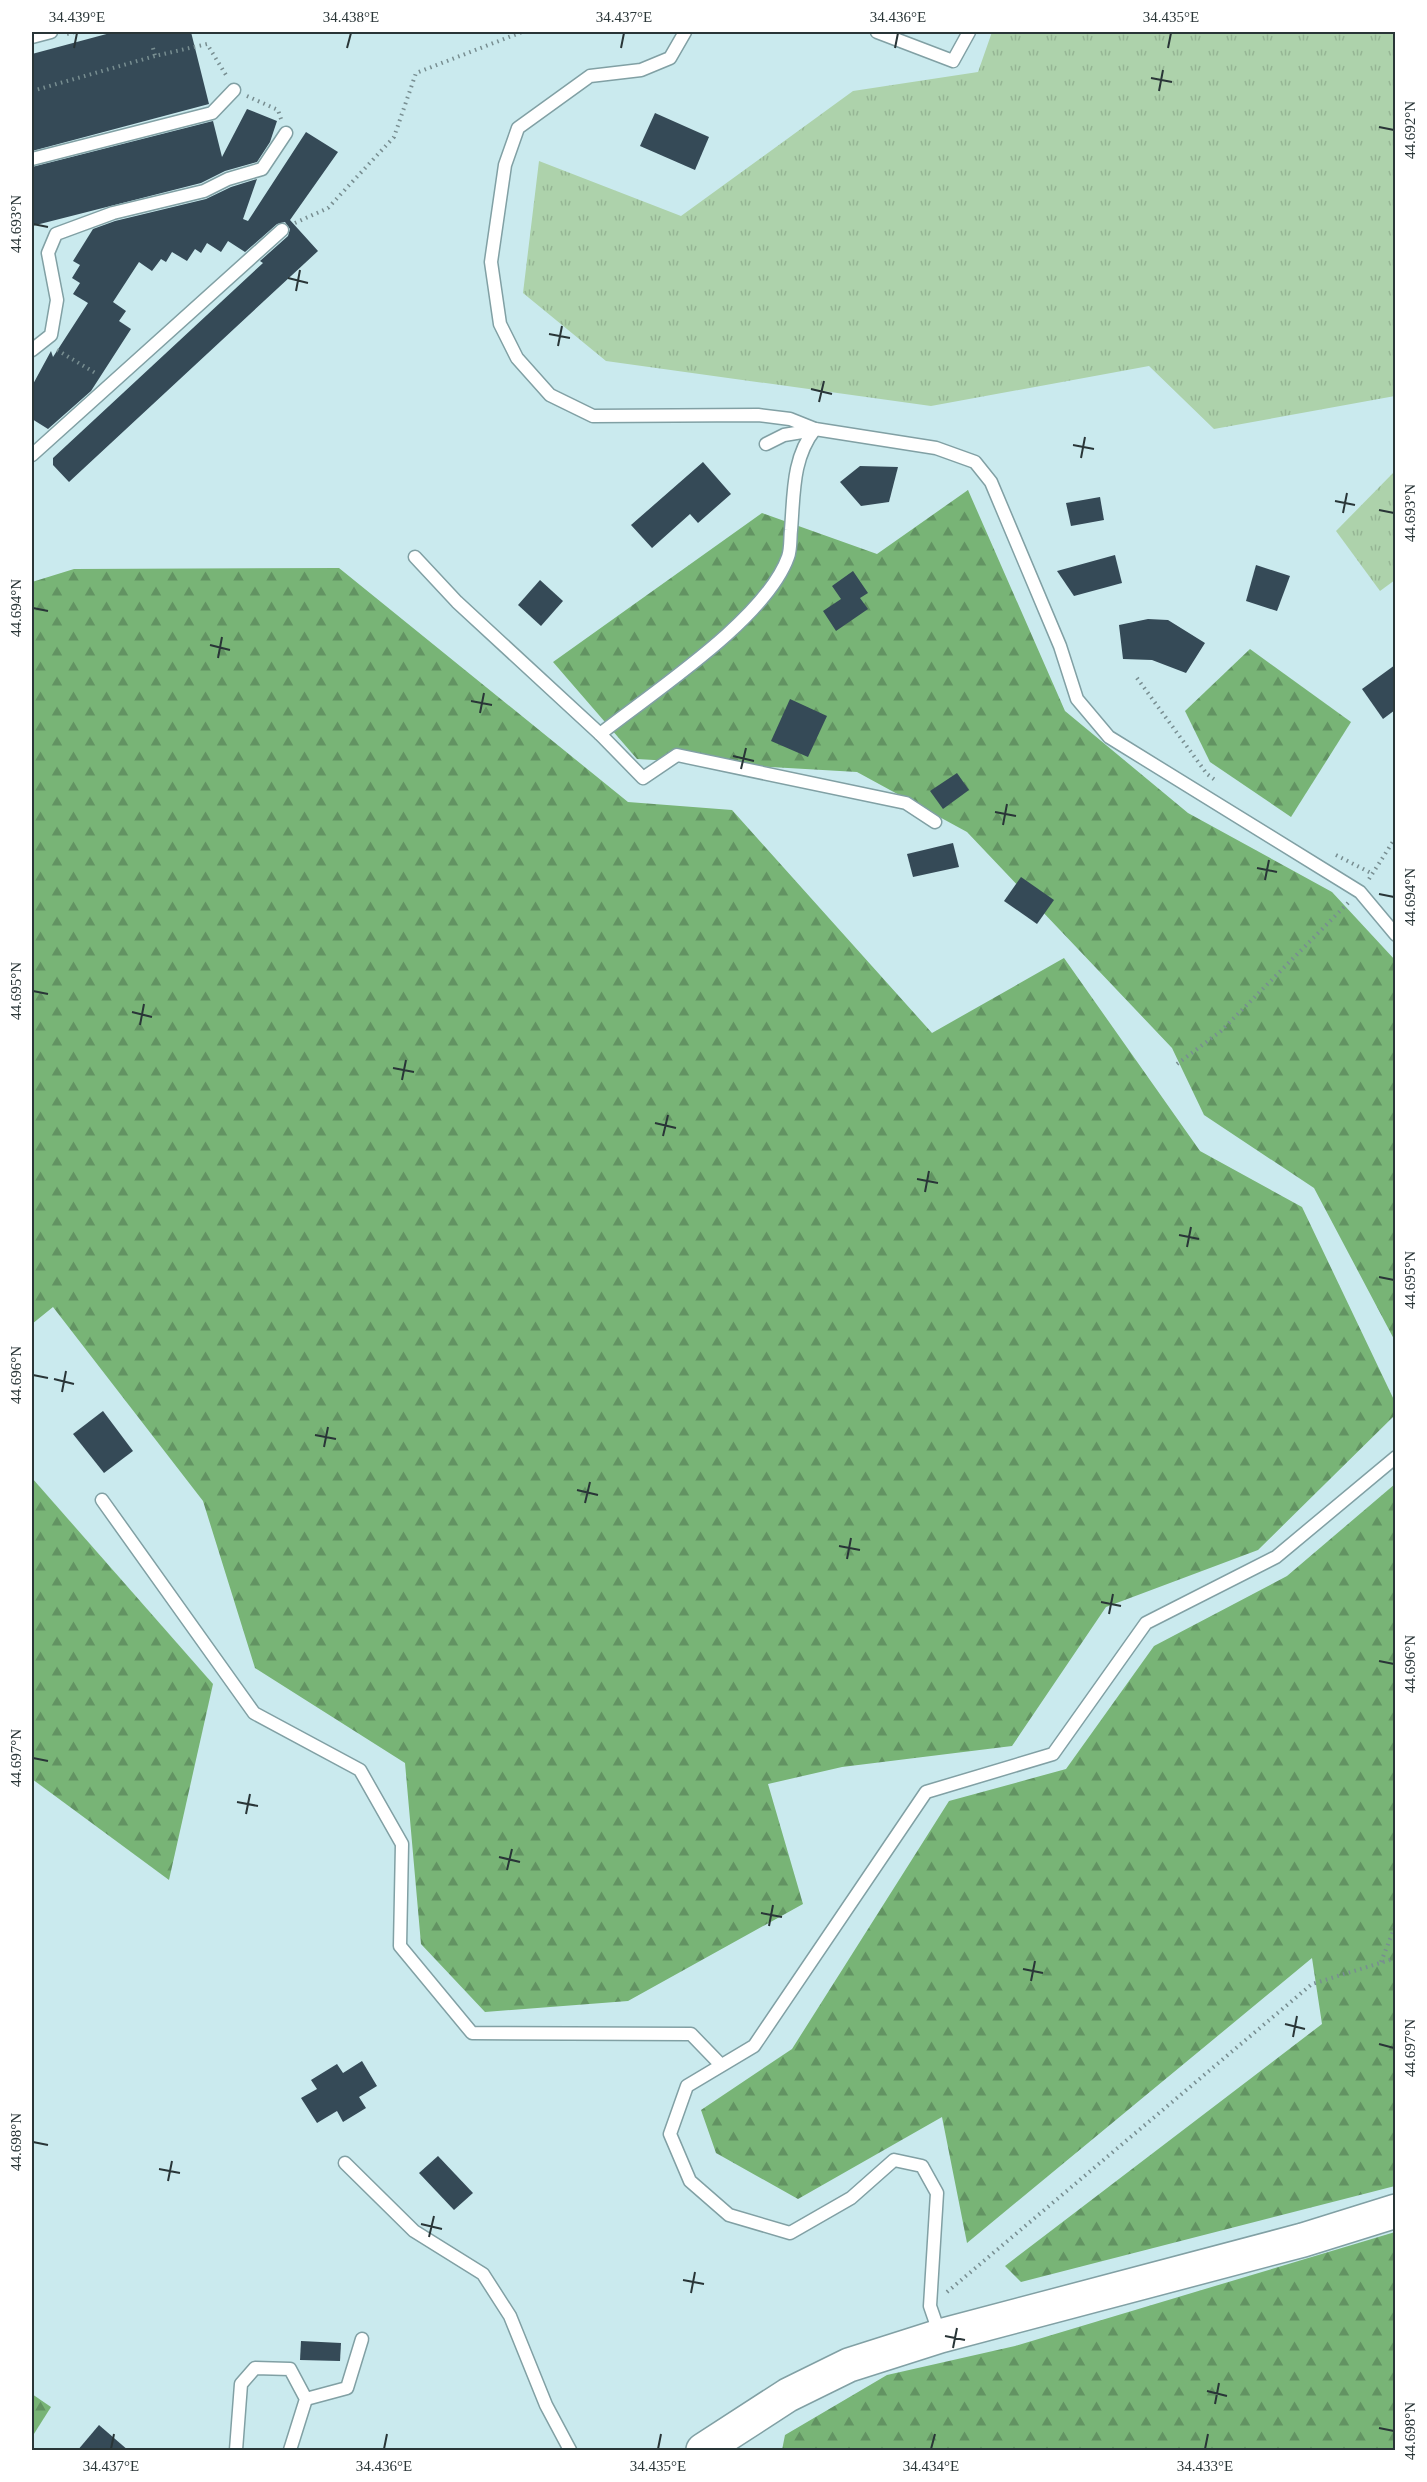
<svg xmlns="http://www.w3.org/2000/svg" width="1427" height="2482" viewBox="0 0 1427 2482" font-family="Georgia,serif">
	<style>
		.grass { fill: url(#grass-tufts) }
		.forest { fill: url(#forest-firs) }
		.building { fill: #354a57 }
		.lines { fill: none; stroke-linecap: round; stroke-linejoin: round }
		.lane-casing { stroke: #81a0a4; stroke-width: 15 }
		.primary-casing { stroke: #81a0a4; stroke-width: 36 }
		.path { stroke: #788e91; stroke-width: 4; stroke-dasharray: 1.5 4.5; stroke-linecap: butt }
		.lane { stroke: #fff; stroke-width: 12 }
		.primary { stroke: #fff; stroke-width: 33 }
		.ticks { fill: none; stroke: #293537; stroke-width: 2 }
		.neatline { fill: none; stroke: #293537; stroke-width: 2 }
		.ticks-label { font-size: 15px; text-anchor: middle; fill: #293537 }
	</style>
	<defs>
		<pattern id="grass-tufts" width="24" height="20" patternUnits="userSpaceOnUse" patternTransform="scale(1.5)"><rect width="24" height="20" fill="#add2ab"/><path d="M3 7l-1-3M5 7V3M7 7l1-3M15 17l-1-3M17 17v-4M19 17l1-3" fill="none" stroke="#95b594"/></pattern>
		<pattern id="forest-firs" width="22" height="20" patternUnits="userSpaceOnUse" patternTransform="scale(1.5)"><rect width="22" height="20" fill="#78b476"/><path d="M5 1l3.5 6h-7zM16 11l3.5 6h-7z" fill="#629362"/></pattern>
	</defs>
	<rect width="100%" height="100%" fill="#caeaee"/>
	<g class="grass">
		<path d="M992,32H1395V396L1214,429L1149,366L931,406L606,361L523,293L539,161L681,216L853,91L978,72Z"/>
		<path d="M1395,471V580L1380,591L1336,531Z"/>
	</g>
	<g class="forest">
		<path d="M968,490L1065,711L1188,813L1332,892L1395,960V1341L1314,1188L1204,1115L1172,1048L967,832L857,772L637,759L553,662L762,513L877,554Z"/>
		<path d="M339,568L628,802L732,810L932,1033L1064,958L1200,1151L1302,1207L1395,1402V1415L1258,1550L1106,1607L1012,1746L842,1767L768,1784L803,1904L628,2001L485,2012L421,1944L405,1763L255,1668L203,1501L53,1307L32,1324V582L74,569Z"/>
		<path d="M1250,649L1351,722L1291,817L1210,762L1185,711Z"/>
		<path d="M32,1478L213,1684L169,1880L32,1779Z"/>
		<path d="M1395,1484V2186L1021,2282L1005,2266L1322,2024L1312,1958L967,2243L942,2117L798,2199L716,2153L701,2110L792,2049L949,1801L1066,1769L1154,1646L1287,1576Z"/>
		<path d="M1395,2232V2450H782L785,2435L887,2375L1015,2346Z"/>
		<path d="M32,2394L51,2407L32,2437Z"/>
	</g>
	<g class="building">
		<path d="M114,32H191L209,104L32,151V54Z"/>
		<path d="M247,109L277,121L270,142L257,162L225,171L201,183L32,226V167L213,121L222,157Z"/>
		<path d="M655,113L709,137L695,170L640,146Z"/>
		<path d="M306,132L338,152L290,220L318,251L69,482L53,465V458L263,263L260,261L288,236L290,229L285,222L277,224L245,252L228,241L221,252L207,243L201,253L195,249L187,261L172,252L166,262L161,259L152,271L139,262L113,302L126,311L119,321L131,329L91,391L48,429L32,419V386L51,351L53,357L88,303L73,294L80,283L72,278L80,265L73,261L93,229L115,221L206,199L231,187L257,179L243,219L248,221Z"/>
		<path d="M703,462L731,494L698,523L690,514L652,548L631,525Z"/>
		<path d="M860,466L898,467L889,502L861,506L840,482Z"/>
		<path d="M1100,497L1104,520L1071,526L1066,503Z"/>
		<path d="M1115,555L1122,583L1074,596L1057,571Z"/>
		<path d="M1256,565L1290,576L1277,611L1246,601Z"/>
		<path d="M853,571L868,593L860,598L868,609L836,631L823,611L841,599L832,586Z"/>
		<path d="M540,580L563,601L541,626L518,605Z"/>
		<path d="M1148,619L1168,620L1205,643L1186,673L1152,660L1123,659L1119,625Z"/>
		<path d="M1395,665V710L1383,719L1362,689Z"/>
		<path d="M790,699L827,716L808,757L771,741Z"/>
		<path d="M957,773L969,790L943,809L930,791Z"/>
		<path d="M953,843L959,867L913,877L907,854Z"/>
		<path d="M1021,877L1054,900L1037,924L1004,901Z"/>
		<path d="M103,1411L133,1451L104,1473L73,1434Z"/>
		<path d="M362,2061L377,2086L359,2097L366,2108L343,2122L337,2111L317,2123L301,2098L317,2089L311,2080L337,2064L343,2073Z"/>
		<path d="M438,2156L473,2193L454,2210L419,2173Z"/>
		<path d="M301,2341L341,2343L340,2361L300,2360Z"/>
		<path d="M99,2425L129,2451H77Z"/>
	</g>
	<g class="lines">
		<g class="lane-casing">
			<g id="lane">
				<path d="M685,32L670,58L641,70L590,76L518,128L505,165L491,262L500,324L517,358L550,395L593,416L758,415L790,419L815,429L936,448L975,462L991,482L1060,646L1077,699L1109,737L1360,892L1396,935"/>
				<path d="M877,32L953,61L969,32"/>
				<path d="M32,37L51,32"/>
				<path d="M32,159L212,113L234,90"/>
				<path d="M32,350L51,335L57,300L48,253L56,234L113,213L204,191L228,179L262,169L286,133"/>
				<path d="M815,429C792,458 794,494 791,530C790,538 791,549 788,557C766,619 653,692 600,734L643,778L677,755L906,803L935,822"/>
				<path d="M766,444L784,435L814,430"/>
				<path d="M32,455L282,230"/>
				<path d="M415,557L457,602L600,734"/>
				<path d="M102,1500L254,1713L360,1770L402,1844L400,1946L472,2033L691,2034L721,2065"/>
				<path d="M345,2163L414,2231L483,2274L510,2316L546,2405L570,2450"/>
				<path d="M940,2335L930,2306L937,2193L922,2166L894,2160L851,2198L790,2233L729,2215L690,2181L670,2134L687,2086L754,2046L926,1792L1053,1754L1146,1623L1276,1557L1396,1457"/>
				<path d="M306,2399L347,2388L362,2339"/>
				<path d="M236,2450L241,2384L255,2368L290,2369L306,2399L290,2450"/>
			</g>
		</g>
		<g class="primary-casing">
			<path id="primary" d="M703,2450L788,2395L849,2365L940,2336L1303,2240L1396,2211"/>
		</g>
		<g class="path">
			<path d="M67,34L75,32"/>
			<path d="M153,48L155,56L207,44L226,75"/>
			<path d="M32,91L155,56"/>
			<path d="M247,96L278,110L281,119"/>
			<path d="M295,223L328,208L394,137L416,73L522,32"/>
			<path d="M57,350L97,374"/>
			<path d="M1137,678L1207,774L1215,780"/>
			<path d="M1336,855L1373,874"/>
			<path d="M1369,879L1396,837"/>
			<path d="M1177,1064L1221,1031L1349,902"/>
			<path d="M1381,1962L1396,1924"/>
			<path d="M947,2292L1312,1984L1396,1958"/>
		</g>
		<use href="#lane" class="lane"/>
		<use href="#primary" class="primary"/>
	</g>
	<path class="ticks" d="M74,48L77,33M347,48L351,33M621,48L624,33M895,48L898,33M1168,48L1171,33M1151,78L1172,82M1159,91L1163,70M1379,127L1394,130M33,224L48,227M288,278L308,283M296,291L300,270M549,334L570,338M558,346L562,326M811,389L832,394M819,402L824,381M1073,445L1094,449M1081,458L1085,437M1335,501L1355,505M1379,510L1394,513M1343,513L1347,493M33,608L48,611M210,645L230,650M218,658L222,637M471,701L492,705M480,713L484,693M733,756L754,761M741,769L746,748M995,812L1016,816M1003,825L1007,804M1257,868L1277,872M1265,880L1269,860M1379,894L1394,897M33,991L48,994M132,1012L152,1017M140,1025L144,1004M393,1068L414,1072M402,1080L406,1060M655,1123L676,1128M663,1136L668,1115M917,1179L938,1183M925,1192L929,1171M1179,1235L1199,1239M1187,1247L1191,1227M1379,1277L1394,1280M33,1375L48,1378M54,1379L74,1384M62,1392L66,1371M315,1435L336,1439M324,1447L328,1427M577,1490L598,1495M585,1503L590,1482M839,1546L860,1550M847,1559L851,1538M1101,1602L1121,1606M1109,1614L1113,1594M1379,1661L1394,1664M33,1758L48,1761M237,1802L258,1806M246,1814L250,1794M499,1857L520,1862M507,1870L512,1849M761,1913L782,1917M769,1926L773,1905M1023,1969L1043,1973M1031,1981L1035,1961M1285,2024L1305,2029M1293,2037L1297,2016M1379,2044L1394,2048M33,2142L48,2145M159,2169L180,2173M168,2181L172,2161M421,2224L442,2229M429,2237L434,2216M683,2280L704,2284M691,2293L695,2272M945,2336L965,2340M953,2348L957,2328M1207,2391L1227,2396M1215,2404L1219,2383M1379,2428L1394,2431M111,2449L114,2434M384,2449L387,2434M658,2449L661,2434M931,2449L935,2434M1205,2449L1208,2434"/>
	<rect width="1427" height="2482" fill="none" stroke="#ffffff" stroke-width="66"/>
	<rect x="33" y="33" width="1361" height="2416" class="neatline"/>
	<g class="ticks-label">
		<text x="77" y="22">34.439°E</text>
		<text x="351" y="22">34.438°E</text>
		<text x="624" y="22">34.437°E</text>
		<text x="898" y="22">34.436°E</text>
		<text x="1171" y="22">34.435°E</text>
		<text transform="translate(1410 130) rotate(-90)" y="5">44.692°N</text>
		<text transform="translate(16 224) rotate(-90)" y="5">44.693°N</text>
		<text transform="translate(1410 513) rotate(-90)" y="5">44.693°N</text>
		<text transform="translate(16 608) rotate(-90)" y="5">44.694°N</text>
		<text transform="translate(1410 897) rotate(-90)" y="5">44.694°N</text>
		<text transform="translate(16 991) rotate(-90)" y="5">44.695°N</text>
		<text transform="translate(1410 1280) rotate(-90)" y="5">44.695°N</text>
		<text transform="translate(16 1375) rotate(-90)" y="5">44.696°N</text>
		<text transform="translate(1410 1664) rotate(-90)" y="5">44.696°N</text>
		<text transform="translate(16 1758) rotate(-90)" y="5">44.697°N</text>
		<text transform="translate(1410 2048) rotate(-90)" y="5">44.697°N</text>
		<text transform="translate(16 2142) rotate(-90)" y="5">44.698°N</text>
		<text transform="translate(1410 2431) rotate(-90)" y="5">44.698°N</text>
		<text x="111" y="2471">34.437°E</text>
		<text x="384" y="2471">34.436°E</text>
		<text x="658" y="2471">34.435°E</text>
		<text x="931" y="2471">34.434°E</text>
		<text x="1205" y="2471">34.433°E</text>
	</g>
</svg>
